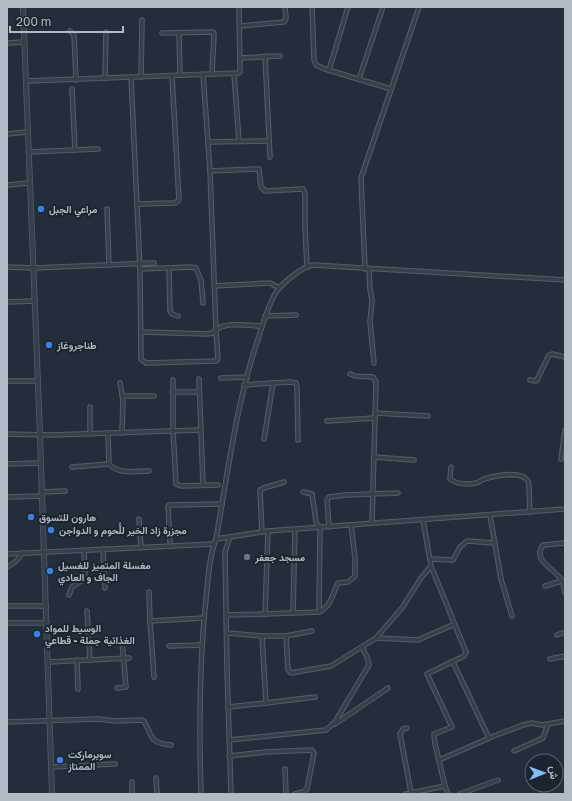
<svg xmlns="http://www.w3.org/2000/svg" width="572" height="801" viewBox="0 0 572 801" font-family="'Golos Text',Vazirmatn,sans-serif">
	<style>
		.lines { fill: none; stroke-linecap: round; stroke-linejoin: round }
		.minor-casing { stroke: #545e68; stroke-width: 5.5 }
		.tertiary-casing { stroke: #545e68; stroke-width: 6 }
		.minor { stroke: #36404a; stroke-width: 3.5 }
		.tertiary { stroke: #36404a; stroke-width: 4.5 }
		.shop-dot { fill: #3f7fe0; stroke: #1b252f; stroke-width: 1.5 }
		.worship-dot { fill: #6b7280; stroke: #1b252f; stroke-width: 1.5 }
		.labels { text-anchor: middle; stroke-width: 4; stroke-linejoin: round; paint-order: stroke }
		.poi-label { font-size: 10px; font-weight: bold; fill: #b1bbc6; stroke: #1b252f; text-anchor: start }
	</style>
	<rect width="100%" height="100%" fill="#222f3a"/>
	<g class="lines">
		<g class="minor-casing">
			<g id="minor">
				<path d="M312,7L314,60L316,65L325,69L391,89"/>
				<path d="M240,26L284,22L286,18L285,7"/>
				<path d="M70,31L74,35L76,80"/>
				<path d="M162,33L213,32L214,34L212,74"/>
				<path d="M179,33L180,75"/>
				<path d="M7,43L24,42"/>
				<path d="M265,56L270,157"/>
				<path d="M240,58L280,56"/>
				<path d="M329,70L348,7"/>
				<path d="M203,74L210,171L259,169L261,187L265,191L303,189L305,194V227L307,267"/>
				<path d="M234,74L239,141"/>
				<path d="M131,77L140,270L141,359L146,363L216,361L218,359L216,330C227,321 248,326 262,326"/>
				<path d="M141,77L142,20"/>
				<path d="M105,78L106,32"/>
				<path d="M359,79L383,7"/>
				<path d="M26,81L239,73L240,72L239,7"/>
				<path d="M72,89L75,150"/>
				<path d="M7,134L27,132"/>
				<path d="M208,142L269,141"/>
				<path d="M29,152L98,149"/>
				<path d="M7,185L30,183"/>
				<path d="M137,204L175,203L179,200L172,76"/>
				<path d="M107,209L109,265"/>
				<path d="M7,267L34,268L154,263"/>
				<path d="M169,268L170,311L172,314L178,316"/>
				<path d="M140,269L190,267L196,268L201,280L203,303"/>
				<path d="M365,269L361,178L419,7"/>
				<path d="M369,269L370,289L372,300L370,322L374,363"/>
				<path d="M214,286L270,283L279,288"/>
				<path d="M7,302L35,301"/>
				<path d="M265,316L296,315"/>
				<path d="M142,332L207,334L212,333L216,330L210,171"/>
				<path d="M350,374L355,376L373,377L376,382L372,523"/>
				<path d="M221,378L247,377"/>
				<path d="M199,379L203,485"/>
				<path d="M173,380V431L176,484L181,486L218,485"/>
				<path d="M530,380L536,381L537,380L549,355L552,354L565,357"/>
				<path d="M7,381H37"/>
				<path d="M120,383L123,399L122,433"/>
				<path d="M244,385L290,382L296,383L297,387L298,440"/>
				<path d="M173,392H199"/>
				<path d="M122,396H154"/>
				<path d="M90,407V434"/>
				<path d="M375,413L428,416"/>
				<path d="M327,421L375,418"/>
				<path d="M108,433L109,464C119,475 135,471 149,471"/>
				<path d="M7,434L50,435L200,430"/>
				<path d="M264,439L273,383"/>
				<path d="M374,457L414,460"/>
				<path d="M561,459L565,430"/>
				<path d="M7,464L40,463"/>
				<path d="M72,467L109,464"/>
				<path d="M451,467L450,479C456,484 468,485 476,483C480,482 481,480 484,479C495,476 521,470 528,481C530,485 529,506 530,512"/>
				<path d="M41,492L65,491"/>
				<path d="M7,497L42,496"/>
				<path d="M490,515L501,579L512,616"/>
				<path d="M139,519L141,548"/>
				<path d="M329,527L327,500L329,497L346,495L398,493"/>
				<path d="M262,532L260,490L264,488L284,482"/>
				<path d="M230,537L225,552L227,669L231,794"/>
				<path d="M216,539C228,472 236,404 258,339C263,324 267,308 275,294C281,284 301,267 313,265L565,280"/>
				<path d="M170,542L168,507L169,505L222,504"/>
				<path d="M565,543L543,545C531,561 556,569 562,581C564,584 564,589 565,593"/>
				<path d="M103,549L105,588"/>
				<path d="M7,554L214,544"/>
				<path d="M430,559L453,560L460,547L467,541L495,543"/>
				<path d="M7,567C14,563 19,560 22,553"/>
				<path d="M545,586L565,580"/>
				<path d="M149,592L150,621"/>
				<path d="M69,595L72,587L85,579L84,550"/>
				<path d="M7,606H46"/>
				<path d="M87,611L90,660"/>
				<path d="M319,612C332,606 332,594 338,583L348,582L355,576V558L351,525"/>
				<path d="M293,613L295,530"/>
				<path d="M265,614L319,612L320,528L316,522L312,494L303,492"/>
				<path d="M227,615L265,614L268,531"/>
				<path d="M7,623H47"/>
				<path d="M227,633L262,636L266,703L228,707"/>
				<path d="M557,635L565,632"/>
				<path d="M262,636H286L288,669L291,673L331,666L376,638L402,608L421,578L431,566"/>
				<path d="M286,636L312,631"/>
				<path d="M376,638L418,640L455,624"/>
				<path d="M169,646L202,645"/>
				<path d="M550,659L565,656"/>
				<path d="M77,660L78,689"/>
				<path d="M48,662L129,658"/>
				<path d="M453,662L489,738"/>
				<path d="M154,677L150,621L204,618"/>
				<path d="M117,688L126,687L122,641"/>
				<path d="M266,703L315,697"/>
				<path d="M7,722L98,719L117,721L142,720L144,721C153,737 149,743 171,745"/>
				<path d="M335,724L388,688"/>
				<path d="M407,728L403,729L400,734L411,793"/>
				<path d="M229,740L326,730L335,722L369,665L367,657L362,647"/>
				<path d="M514,751L543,738L548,724"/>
				<path d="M229,756L266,752L312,750L314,753L307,789L303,792L295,794"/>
				<path d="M439,760L494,736L523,725L532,723L542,725L565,721"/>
				<path d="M52,767L115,764"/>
				<path d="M285,769L286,794"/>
				<path d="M156,778L157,794"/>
				<path d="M132,782V794"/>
				<path d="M445,786L448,794"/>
				<path d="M201,794C199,729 199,664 206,599C208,579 209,558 216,539L268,531L565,509"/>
				<path d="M406,794L445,786L435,744L434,734L452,727L427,674L464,656L466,652L431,566L423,520"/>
				<path d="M460,794L498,780"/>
			</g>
		</g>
		<g class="tertiary-casing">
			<path id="tertiary" d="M23,7L40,435L52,794"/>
		</g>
		<use href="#minor" class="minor"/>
		<use href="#tertiary" class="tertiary"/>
	</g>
	<g class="shop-dot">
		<circle cx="41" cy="209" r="4"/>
		<circle cx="49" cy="345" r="4"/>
		<circle cx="31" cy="517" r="4"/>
		<circle cx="51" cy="530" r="4"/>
		<circle cx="50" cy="571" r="4"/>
		<circle cx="37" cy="634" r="4"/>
		<circle cx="60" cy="760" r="4"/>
	</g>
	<circle class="worship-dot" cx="247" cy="557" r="4"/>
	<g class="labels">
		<g class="poi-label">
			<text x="49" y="213">مراعي الجبل</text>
			<text x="57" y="349">طناجروغاز</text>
			<text x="39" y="521">هارون للتسوق</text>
			<text x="59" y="534">مجزرة زاد الخير للُّحوم و الدواجن</text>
			<text x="255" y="561">مسجد جعفر</text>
			<text x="58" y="569">مغسلة المتميز للغسيل<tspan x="58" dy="12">الجاف و العادي</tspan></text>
			<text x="45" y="632">الوسيط للمواد<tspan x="45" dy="12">الغذائية جملة - قطاعي</tspan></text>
			<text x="68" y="758">سوبرماركت<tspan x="68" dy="12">الممتاز</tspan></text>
		</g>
	</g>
	<rect width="572" height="801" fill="none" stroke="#b1bbc6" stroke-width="16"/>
	<g transform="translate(544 773) rotate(89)"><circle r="19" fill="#1b252f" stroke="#57616b"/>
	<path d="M0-3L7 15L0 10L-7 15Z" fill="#85bdf7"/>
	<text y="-6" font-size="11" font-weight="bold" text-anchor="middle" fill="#b1bbc6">ش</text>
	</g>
	<path d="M10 26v6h113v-6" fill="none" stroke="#b1bbc6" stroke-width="2"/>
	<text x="16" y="26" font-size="12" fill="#b1bbc6" stroke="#1b252f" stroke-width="3" paint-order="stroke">200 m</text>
</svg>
